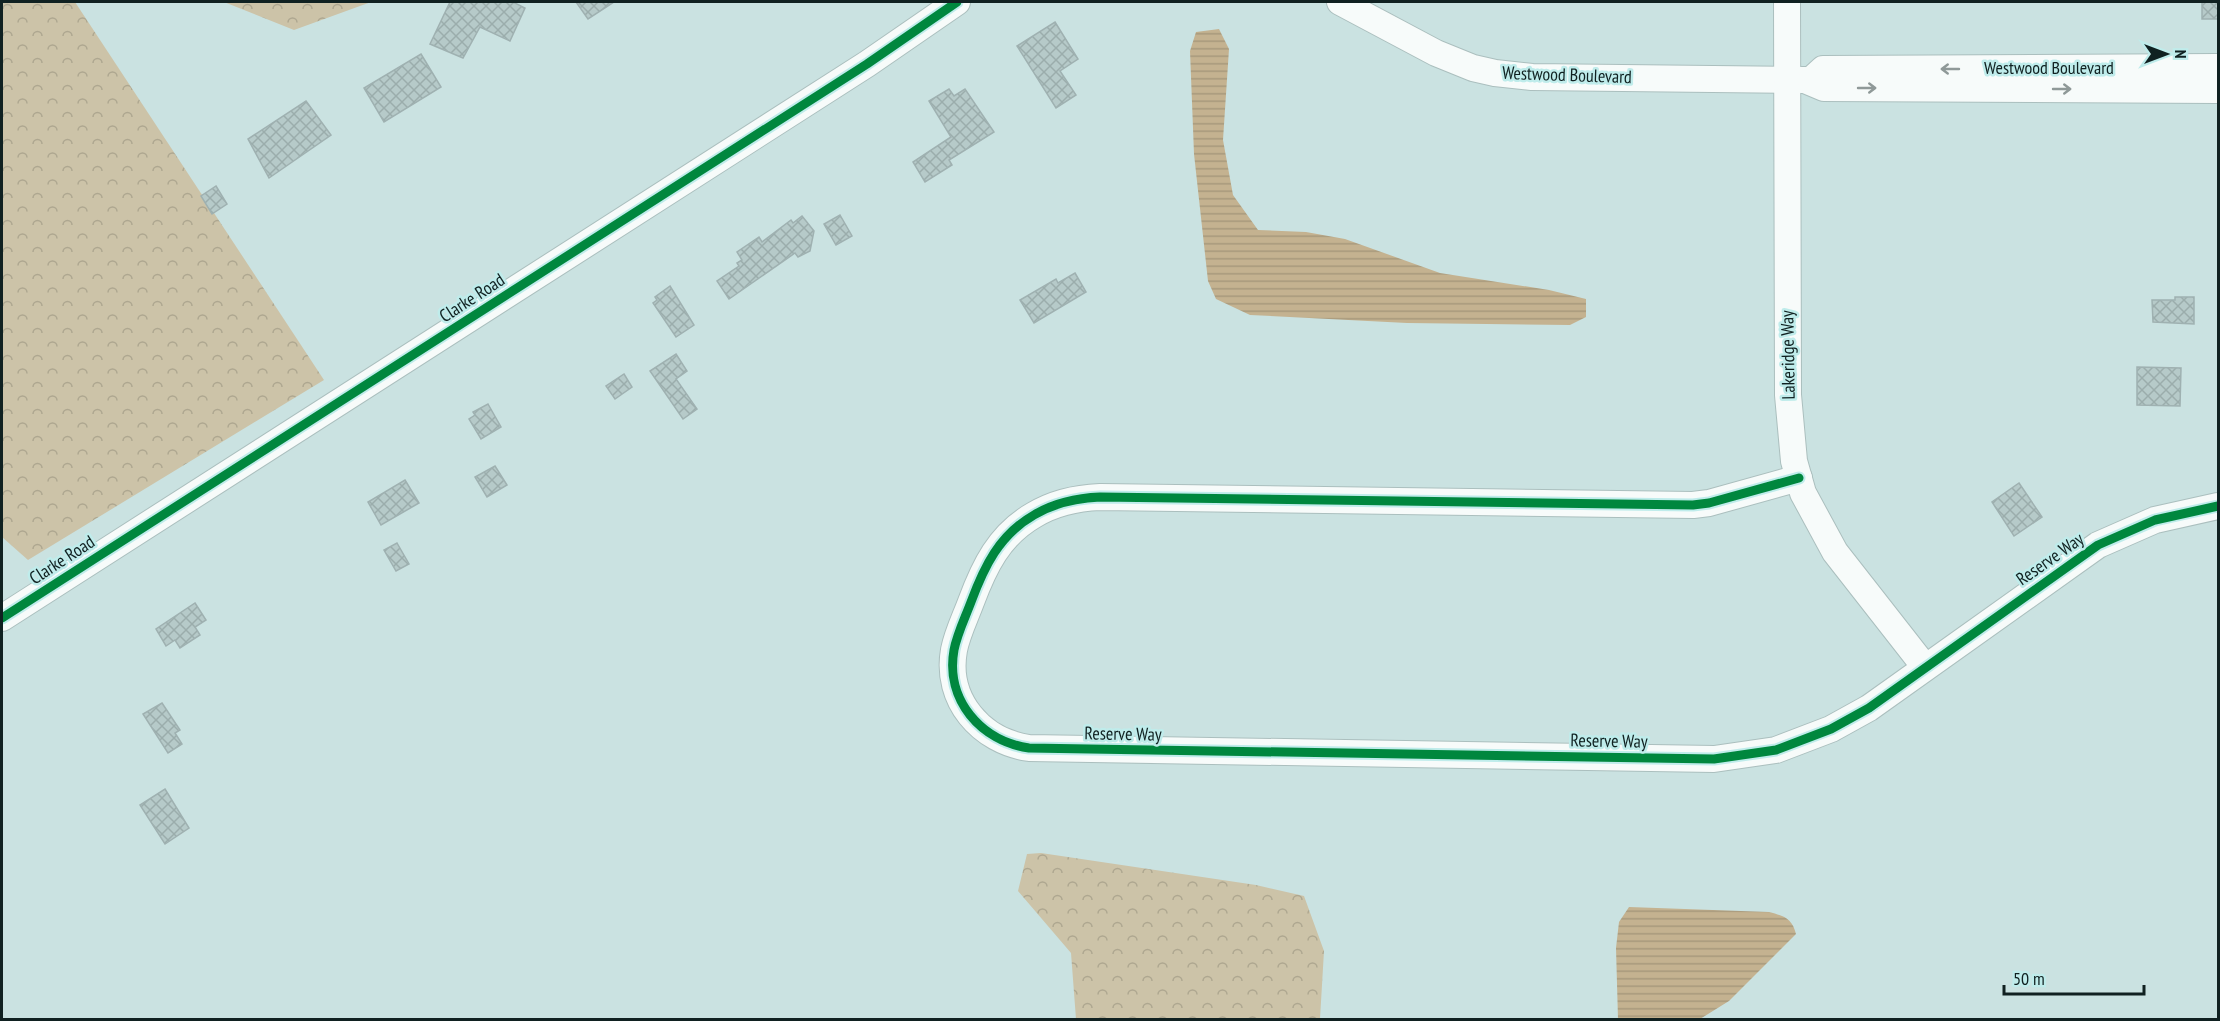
<svg xmlns="http://www.w3.org/2000/svg" width="2220" height="1021" viewBox="0 0 2220 1021" font-family="'PT Sans Narrow',sans-serif">
	<style>
		.forest { fill: url(#forest-crowns) }
		.water { fill: url(#water-rules) }
		.building { fill: url(#building-cross-hatch); stroke: #9fb1b1; stroke-width: 1.5 }
		.lines { fill: none; stroke-linecap: round; stroke-linejoin: round }
		.minor-casing { stroke: #abbfbe; stroke-width: 28 }
		.minor { stroke: #f7fbfa; stroke-width: 26 }
		.cycleway-casing { stroke: #bfeceb; stroke-width: 13 }
		.cycleway { stroke: #00873e; stroke-width: 9 }
		.oneway { stroke: #8f9998 }
		.labels { text-anchor: middle; stroke-width: 5; stroke-linejoin: round; paint-order: stroke }
		.street-label { font-size: 18px; fill: #102121; stroke: #bfeceb }
	</style>
	<defs>
		<pattern id="forest-crowns" width="20" height="18" patternUnits="userSpaceOnUse" patternTransform="scale(1.5)"><rect width="20" height="18" fill="#ccc3a8"/><path d="M2 6a3 3 0 1 1 6 0M12 15a3 3 0 1 1 6 0" fill="none" stroke="#aea790"/></pattern>
		<pattern id="water-rules" width="6" height="5" patternUnits="userSpaceOnUse" patternTransform="scale(1.5)"><rect width="6" height="5" fill="#c4b290"/><path d="M0 2.5h6" fill="none" stroke="#a7997c"/></pattern>
		<pattern id="building-cross-hatch" width="8" height="8" patternUnits="userSpaceOnUse" patternTransform="scale(1.5)"><rect width="8" height="8" fill="#b6cac9"/><path d="M0 0l8 8M0 8l8-8" fill="none" stroke="#9badac"/></pattern>
	</defs>
	<rect width="100%" height="100%" fill="#cae2e1"/>
	<g class="forest">
		<path d="M2,2H75L324,380L28,560L2,537Z"/>
		<path d="M224,2H371L294,30Z"/>
		<path d="M1041,853L1256,885L1304,896L1324,951L1320,1019H1076L1071,953L1018,891L1027,854Z"/>
	</g>
	<g class="water">
		<path d="M1219,29L1229,49L1223,140L1233,195L1258,230L1306,232L1345,239L1440,273L1549,290L1586,299V317L1570,325L1407,323L1250,315L1216,299L1208,281L1194,154L1190,51L1196,32Z"/>
		<path d="M1629,907L1769,912C1784,916 1792,918 1796,934L1729,1001L1700,1019H1618L1616,948L1619,922Z"/>
	</g>
	<g class="building">
		<path d="M450,2H513L525,8L510,41L480,27L463,58L430,44Z"/>
		<path d="M576,2H614L588,19Z"/>
		<rect x="2202" y="2" width="16" height="17"/>
		<path d="M1055,22L1078,59L1060,71L1076,95L1056,108L1017,46Z"/>
		<path d="M421,54L441,87L384,122L364,88Z"/>
		<path d="M949,89L954,96L965,89L994,132L949,160L952,165L925,182L913,162L951,137L929,101Z"/>
		<path d="M306,101L331,135L269,178L248,139Z"/>
		<path d="M216,186L227,204L212,214L201,196Z"/>
		<path d="M840,215L852,236L836,245L824,224Z"/>
		<path d="M802,216L814,231L810,251L798,257L795,253L729,299L717,281L739,266L737,263L742,260L737,252L759,237L762,242L791,220L793,223Z"/>
		<path d="M1075,273L1086,292L1034,323L1020,300L1056,279L1058,283Z"/>
		<path d="M670,286L694,325L676,337L653,303L657,300L655,297Z"/>
		<path d="M2175,297H2194V324L2153,322L2152,300H2175Z"/>
		<path d="M676,354L687,371L676,379L697,409L683,419L650,371Z"/>
		<path d="M2137,367L2181,368L2180,406L2137,405Z"/>
		<path d="M624,374L632,387L615,399L606,386Z"/>
		<path d="M488,404L501,427L481,439L469,419L475,415L473,412Z"/>
		<path d="M495,466L507,485L487,497L475,477Z"/>
		<path d="M405,480L419,503L381,525L368,502Z"/>
		<path d="M2019,483L2042,517L2014,536L1992,502Z"/>
		<path d="M397,543L409,564L396,571L384,550Z"/>
		<path d="M195,603L206,620L195,627L200,635L180,648L175,640L166,646L156,629Z"/>
		<path d="M162,703L180,730L175,733L182,744L168,753L143,714Z"/>
		<path d="M165,789L189,828L165,844L140,805Z"/>
	</g>
	<g class="lines">
		<g class="minor-casing">
			<g id="minor">
				<path d="M1340,2L1436,53L1473,68L1495,73L1532,77L1805,80L1824,88L2218,90"/>
				<path d="M1787,2L1788,395L1794,461L1803,493L1835,552L1925,667"/>
				<path d="M1811,80L1823,69L2218,67"/>
				<path d="M1799,478L1709,503L1693,505L1100,497C1076,498 1054,503 1034,515C999,535 984,567 971,602C965,618 957,634 954,650C945,700 981,741 1029,748L1714,759L1776,750L1831,729L1869,708L2098,545L2155,520L2218,506"/>
				<path d="M2,618L867,64L957,2"/>
			</g>
		</g>
		<use href="#minor" class="minor"/>
		<g class="cycleway-casing">
			<g id="cycleway">
				<path d="M1799,478L1709,503L1693,505L1100,497C1076,498 1054,503 1034,515C999,535 984,567 971,602C965,618 957,634 954,650C945,700 981,741 1029,748L1714,759L1776,750L1831,729L1869,708L2098,545L2155,520L2218,506"/>
				<path d="M2,618L867,64L957,2"/>
			</g>
		</g>
		<use href="#cycleway" class="cycleway"/>
	</g>
	<defs><path id="oneway-shaft" d="M-6 0H5M1.5-3L5.5 0L1.5 3" fill="none" stroke-width="1.6" stroke-linecap="round" stroke-linejoin="round" transform="scale(1.5)"/></defs>
	<g class="oneway">
		<use href="#oneway-shaft" transform="translate(1950 69) rotate(180)"/>
		<use href="#oneway-shaft" transform="translate(1867 88)"/>
		<use href="#oneway-shaft" transform="translate(2062 89)"/>
	</g>
	<g class="labels">
		<g class="street-label">
			<text x="2049" y="74">Westwood Boulevard</text>
			<text transform="translate(1567 75) rotate(2)" y="6">Westwood Boulevard</text>
			<text transform="translate(472 298) rotate(-33)" y="6">Clarke Road</text>
			<text transform="translate(1788 355) rotate(-91)" y="6">Lakeridge Way</text>
			<text transform="translate(2050 559) rotate(-35)" y="6">Reserve Way</text>
			<text transform="translate(62 560) rotate(-33)" y="6">Clarke Road</text>
			<text transform="translate(1123 734) rotate(1)" y="6">Reserve Way</text>
			<text transform="translate(1609 741) rotate(1)" y="6">Reserve Way</text>
		</g>
	</g>
	<rect width="2220" height="1021" fill="none" stroke="#102121" stroke-width="6"/>
	<g transform="translate(2166 54) rotate(90)" stroke="#bfeceb" stroke-width="4.5" paint-order="stroke">
	<path d="M0-4.5L10 22L0 15L-10 22Z" fill="#102121"/>
	<text y="-9" font-size="16" font-weight="bold" text-anchor="middle" fill="#102121">N</text>
	</g>
	<path d="M2004 985v9h140v-9" fill="none" stroke="#102121" stroke-width="3"/>
	<text x="2013" y="985" font-size="18" fill="#102121" stroke="#bfeceb" stroke-width="4.5" paint-order="stroke">50 m</text>
</svg>
